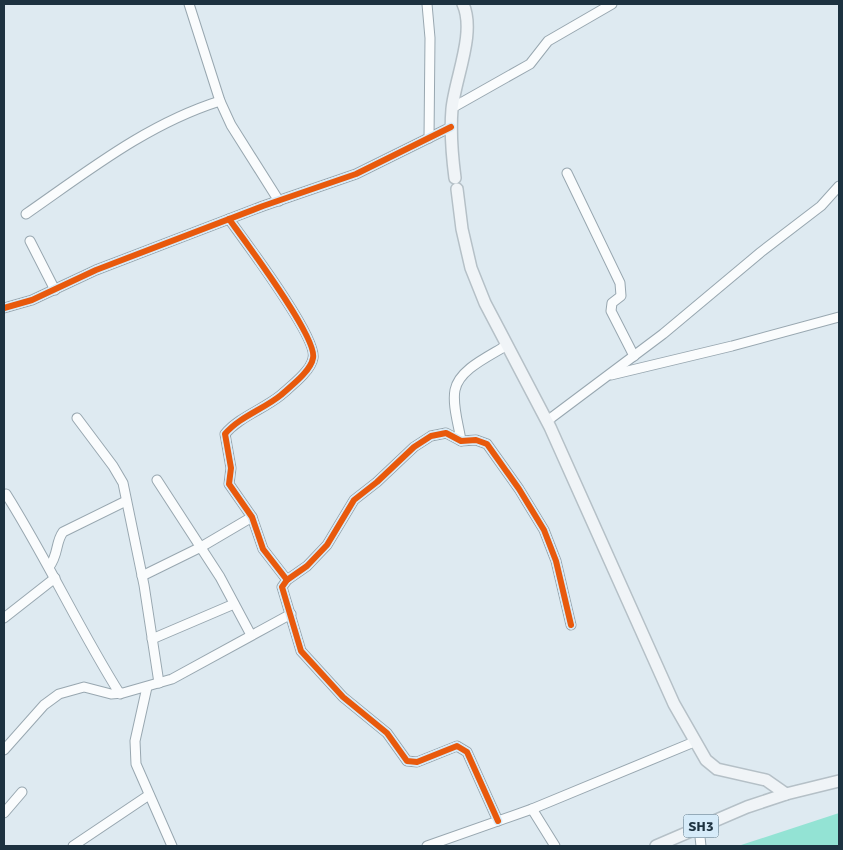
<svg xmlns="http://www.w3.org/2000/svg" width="843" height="850" viewBox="0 0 843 850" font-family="Signika,sans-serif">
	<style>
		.water { fill: #93e3d4 }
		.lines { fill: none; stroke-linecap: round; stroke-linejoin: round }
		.minor-casing { stroke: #98a7b0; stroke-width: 11 }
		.major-casing { stroke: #b5c0c7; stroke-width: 14 }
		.minor { stroke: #fafcfd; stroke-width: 9 }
		.major { stroke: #f0f4f7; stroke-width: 11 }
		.cycleway-casing { stroke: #d6ebf9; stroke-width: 9 }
		.cycleway { stroke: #e8590c; stroke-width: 6 }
		.labels { text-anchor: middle; stroke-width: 4.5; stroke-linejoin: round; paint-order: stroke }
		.shield { fill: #d6ebf9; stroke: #546a78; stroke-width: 1 }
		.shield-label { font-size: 14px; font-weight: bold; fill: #1d3240 }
	</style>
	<rect width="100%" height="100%" fill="#deeaf1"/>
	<path class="water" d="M839,813V846H738Z"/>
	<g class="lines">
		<g class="minor-casing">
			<g id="minor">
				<path d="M189,4L220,101L231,125L279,201"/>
				<path d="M427,4L430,38L429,138"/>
				<path d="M452,108L530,64L548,41L612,4"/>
				<path d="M567,173L620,283L621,296L612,303L611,311L634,356"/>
				<path d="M26,214C88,171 147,124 220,101"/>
				<path d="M229,219C244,240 318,338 313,358C311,371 291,386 281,395C264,409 239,417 225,434L231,468L229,484L252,517L263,549L287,580"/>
				<path d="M30,241L55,290"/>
				<path d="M4,308L32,300L96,270L263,206L356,174L451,127"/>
				<path d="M611,375L732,346L839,317"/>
				<path d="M77,418L113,466L123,483L144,585L159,683"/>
				<path d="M547,421L663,334L761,252L821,206L839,186"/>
				<path d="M461,441C459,426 452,405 455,390C459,369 490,356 507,345"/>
				<path d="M157,480L220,577L251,635"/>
				<path d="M6,494C47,559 79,629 120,694"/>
				<path d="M49,567C59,554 55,543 63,532L126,501"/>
				<path d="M142,576L201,547L252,517"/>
				<path d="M4,618L55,578"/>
				<path d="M152,639L234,604"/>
				<path d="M147,687L135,741L136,764L172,846"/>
				<path d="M4,750L44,705L59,694L84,687L111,694L123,693L172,679L291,614"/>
				<path d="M4,813L22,792"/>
				<path d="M498,821L467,752L457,746L417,762L407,761L387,733L343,697L301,651L282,587L287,580L307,566L327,545L354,500L377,482L414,447L431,436L446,433L461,441L476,440L487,444L519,489L544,530L556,561L571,625"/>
				<path d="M699,828L701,846"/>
				<path d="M73,846L149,795"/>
				<path d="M427,846L532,809"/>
				<path d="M555,846L532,809L694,742"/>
			</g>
		</g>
		<g class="major-casing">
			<g id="major">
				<path d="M455,178C452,155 450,133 452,109C455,78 476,33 463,4"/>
				<path d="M457,189L462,229L471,268L485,303L550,427L674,704L706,760L717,769L766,780L786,794"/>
				<path d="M656,846L747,807L786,794L839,781"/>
			</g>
		</g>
		<use href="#minor" class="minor"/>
		<use href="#major" class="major"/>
		<g class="cycleway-casing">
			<g id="cycleway">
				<path d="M229,219C244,240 318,338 313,358C311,371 291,386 281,395C264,409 239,417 225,434L231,468L229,484L252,517L263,549L287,580"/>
				<path d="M4,308L32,300L96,270L263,206L356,174L451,127"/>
				<path d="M498,821L467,752L457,746L417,762L407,761L387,733L343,697L301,651L282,587L287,580L307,566L327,545L354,500L377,482L414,447L431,436L446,433L461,441L476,440L487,444L519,489L544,530L556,561L571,625"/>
			</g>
		</g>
		<use href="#cycleway" class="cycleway"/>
	</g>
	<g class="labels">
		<rect class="shield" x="683.5" y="814.5" width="35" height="23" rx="4"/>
		<g class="shield-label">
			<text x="701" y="831">SH3</text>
		</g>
	</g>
	<rect width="843" height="850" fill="none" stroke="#1d3240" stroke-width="10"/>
</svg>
